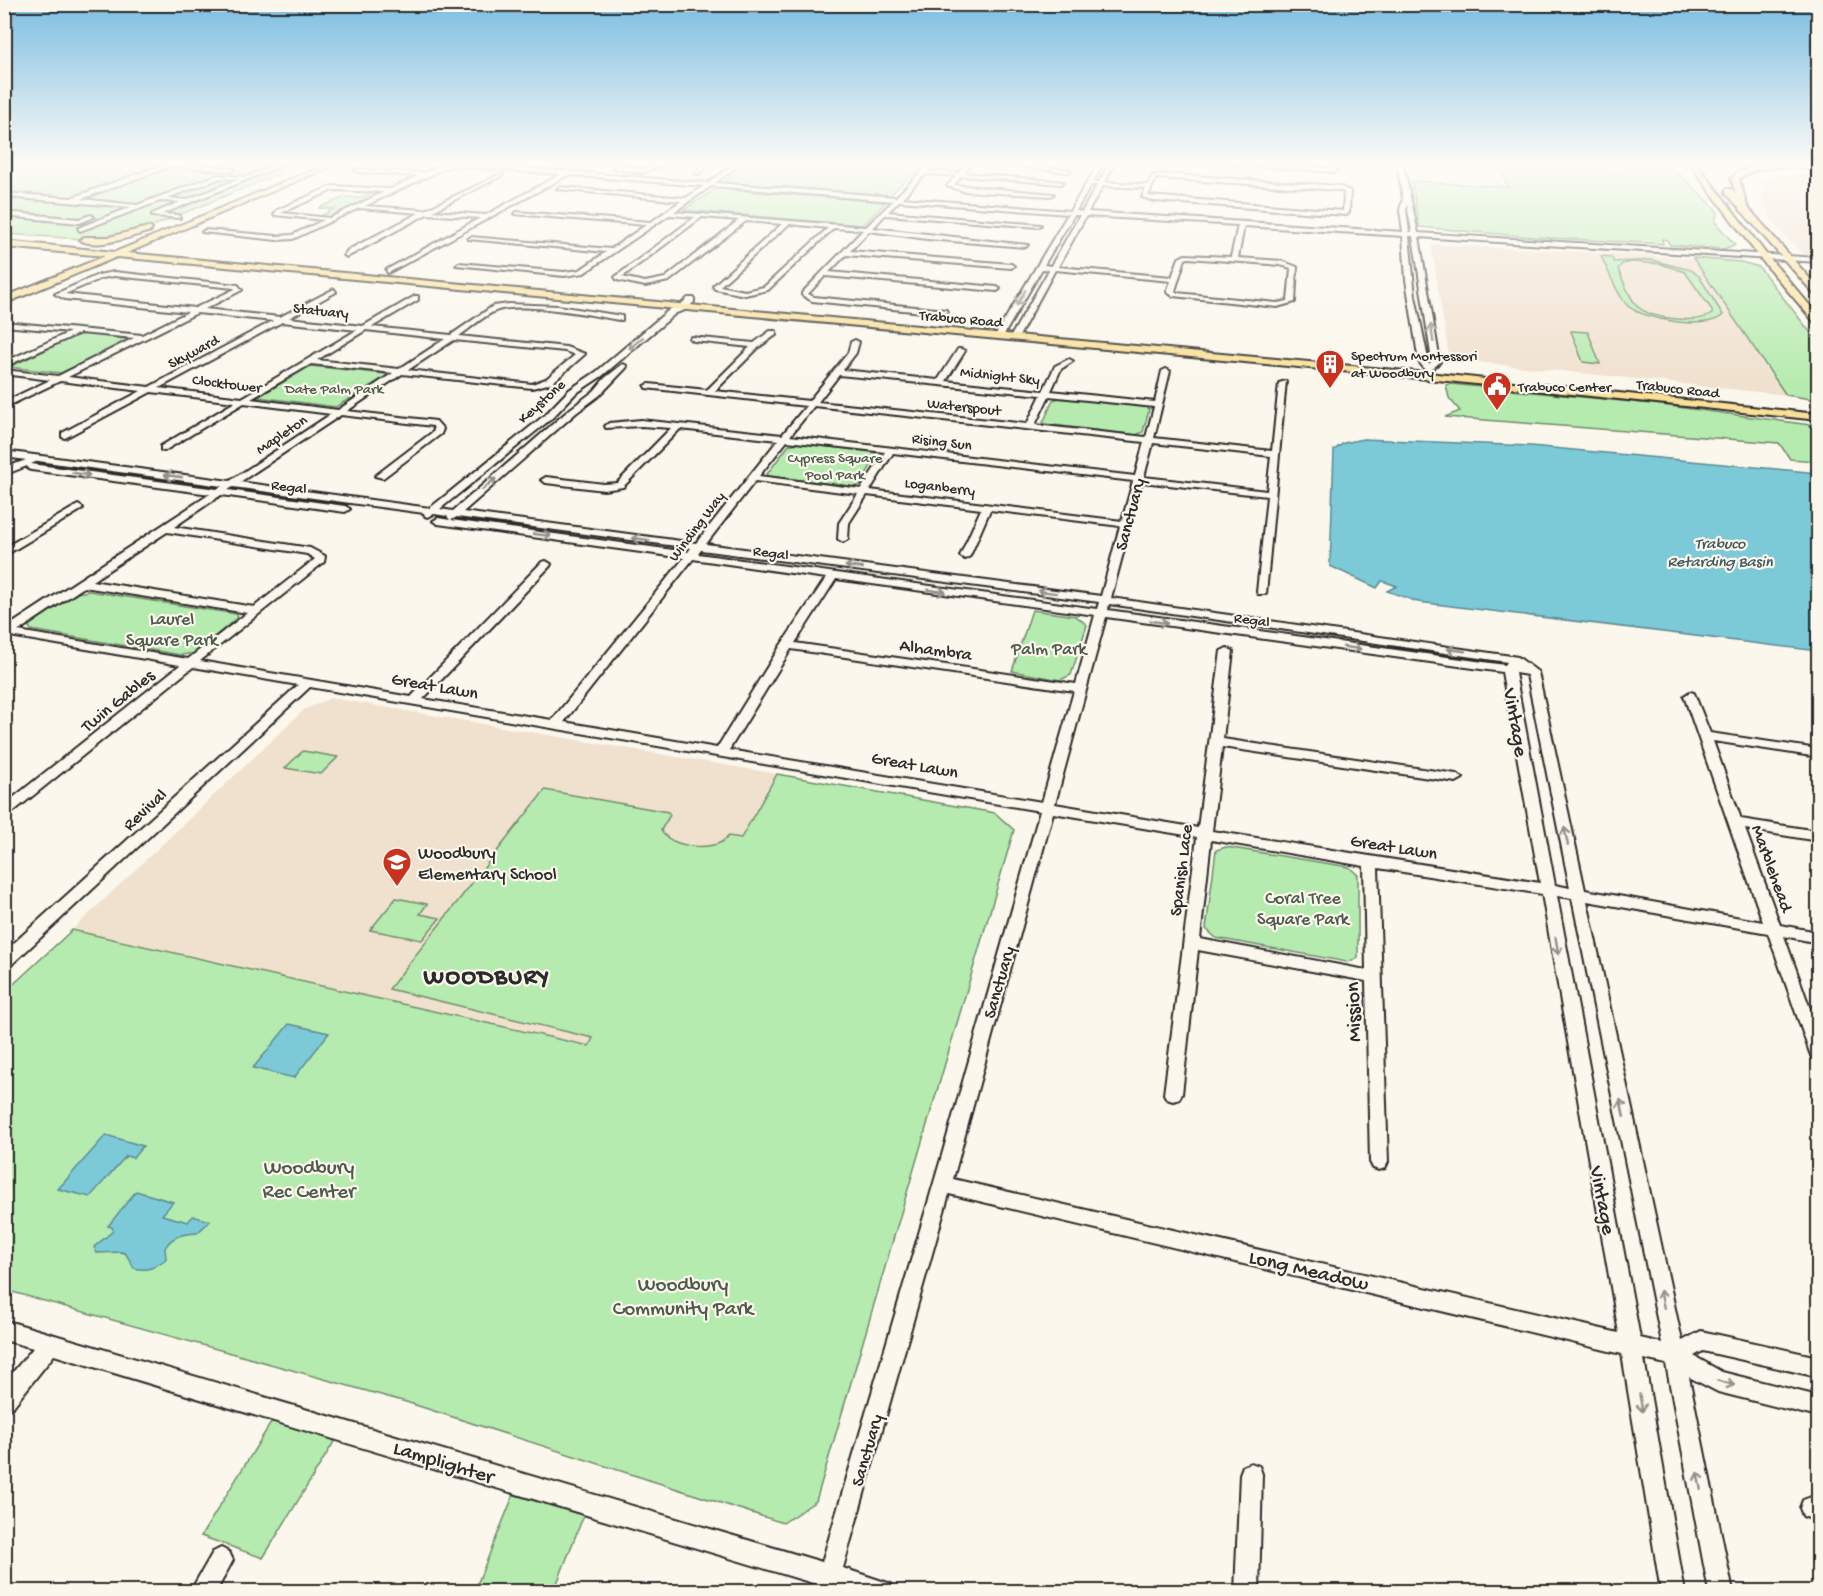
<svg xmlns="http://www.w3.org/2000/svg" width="1823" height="1596" viewBox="0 0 1823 1596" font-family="'Gochi Hand',sans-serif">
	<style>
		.built { fill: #f0e0ce }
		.green { fill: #b5ebae; stroke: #708b6c; stroke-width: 1.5; fill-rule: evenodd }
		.water { fill: #7bcad8; stroke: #5b8a93; stroke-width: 1.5 }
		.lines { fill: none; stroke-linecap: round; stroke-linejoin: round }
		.stream { stroke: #5b8a93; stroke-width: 2 }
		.minor-casing { stroke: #2b2b2b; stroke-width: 4 }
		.major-casing { stroke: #2b2b2b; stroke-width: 4 }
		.highway-casing { stroke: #2b2b2b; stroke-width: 4 }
		.minor { fill: #fbf7ec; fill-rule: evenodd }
		.major { fill: #fadf96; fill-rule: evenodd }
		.highway { fill: #fadf96; fill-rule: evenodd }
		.oneway { stroke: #93918c }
		.labels { text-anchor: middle; stroke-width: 4.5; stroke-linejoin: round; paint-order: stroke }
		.far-street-label { font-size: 15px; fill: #2b2b2b; stroke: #fbf7ec }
		.far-poi-label { font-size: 15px; fill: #2b2b2b; stroke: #fbf7ec; text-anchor: start }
		.far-park-label { font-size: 15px; fill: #4e5b4c; stroke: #fbf7ec }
		.far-water-label { font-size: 16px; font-style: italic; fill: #435b5f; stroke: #fbf7ec }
		.street-label { font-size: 18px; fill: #2b2b2b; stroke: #fbf7ec }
		.park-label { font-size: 18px; fill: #4e5b4c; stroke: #fbf7ec }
		.poi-label { font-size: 18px; fill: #2b2b2b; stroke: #fbf7ec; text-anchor: start }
		.near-street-label { font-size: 21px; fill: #2b2b2b; stroke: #fbf7ec }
		.near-park-label { font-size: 21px; fill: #4e5b4c; stroke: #fbf7ec }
		.district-label { font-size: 24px; font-weight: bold; letter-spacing: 1.5px; fill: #2b2b2b; stroke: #fbf7ec }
	</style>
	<rect width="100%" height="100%" fill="#fbf7ec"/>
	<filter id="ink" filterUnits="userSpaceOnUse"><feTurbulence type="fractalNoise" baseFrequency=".0167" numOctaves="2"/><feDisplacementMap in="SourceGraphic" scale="12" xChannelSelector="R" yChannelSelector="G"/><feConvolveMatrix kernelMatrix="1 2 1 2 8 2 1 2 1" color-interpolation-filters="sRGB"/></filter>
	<g filter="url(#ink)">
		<g class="built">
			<path d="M1800,173H1818V258L1802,254L1775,224L1765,206L1761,180Z"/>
			<path d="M1431,244L1693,258L1786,395L1458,360L1449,356Z"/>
			<path d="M331,698L777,774L740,838L708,846L589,1046L72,930L304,710Z"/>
		</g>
		<g class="green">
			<path d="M29,164H292L297,166L134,234L99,240L5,234L4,173Z"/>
			<path d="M750,164H923L890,195L724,182Z"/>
			<path d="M1499,164H1585L1618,172L1629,165L1676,171L1713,206L1718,212L1715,222L1735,245L1723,249L1670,245L1667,240L1662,239L1663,244L1534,237L1419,227L1412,181L1508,187Z"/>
			<path d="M716,189L883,202L885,203L863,225H860L683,210Z"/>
			<path d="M374,192L380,193L330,217H319L333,209L318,208L345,197L360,198Z"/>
			<path d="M1601,256L1611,257L1614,262L1651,260L1691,270L1699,276L1723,315C1708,331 1644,320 1628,306C1618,297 1608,270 1601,256ZM1631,262L1661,264L1685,272L1712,310V314C1697,324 1652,319 1638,307C1629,298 1623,280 1618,269L1622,264Z"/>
			<path d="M1693,258L1741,262L1759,267L1818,342V400L1786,395Z"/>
			<path d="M1571,331L1588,332L1600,364L1583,362Z"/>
			<path d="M88,334L130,340L61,373L9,367L78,335Z"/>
			<path d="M310,366L386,374L387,376L336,407L258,397Z"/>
			<path d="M1451,384L1662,405L1818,426V461L1790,459L1779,443L1445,417L1460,411L1449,398L1446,385Z"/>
			<path d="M1059,398L1144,406L1149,410L1143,432L1136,435L1045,424L1043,423L1053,400Z"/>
			<path d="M797,443L873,452L877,455L860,485L856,487L769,476L767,474L789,445Z"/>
			<path d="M89,591L236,614L238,617L195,653L181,655L31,630L29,627L30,624L77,593Z"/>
			<path d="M1032,610L1076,616L1087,625L1071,675L1060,680L1012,671Z"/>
			<path d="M303,751L338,757L321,774L285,768Z"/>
			<path d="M777,774L995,813L1014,830L816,1501L783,1523L406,1402L5,1290V992L72,930L589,1046L593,1038L389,989L545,790L668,812L670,815L661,830C668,848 718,853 728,836L741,838Z"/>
			<path d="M1226,847L1349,867L1358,875V958L1347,962L1216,938L1206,929L1216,850Z"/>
			<path d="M396,898L427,904L420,914L440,918L422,940L370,930Z"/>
			<path d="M272,1421L337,1437L263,1558L201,1536Z"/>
			<path d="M514,1494L585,1512L554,1591L474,1592Z"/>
		</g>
		<g class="water">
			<path d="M1363,439L1531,446L1818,473V651L1418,602L1387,591L1397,586L1382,581L1377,588L1330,566L1334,450L1344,443Z"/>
			<path d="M289,1024L329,1033L294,1078L253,1068Z"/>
			<path d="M106,1135L143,1146L133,1158L126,1156L90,1197L58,1189Z"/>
			<path d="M136,1191L173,1202L162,1215L188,1222L193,1216L210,1221L197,1233C184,1234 172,1235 165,1248L166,1259C155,1267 148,1272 134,1268L126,1254L122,1252L97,1253L94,1247L113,1231L112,1227L108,1226Z"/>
		</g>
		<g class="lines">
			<path class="stream" d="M1639,164L1671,167"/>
			<g class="minor-casing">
				<g id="minor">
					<path d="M165,164H195L234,169L231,171L171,166L81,199L137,205L218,175L245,177L271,167L253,164L281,166L162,214L178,215L180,218L152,216V214L180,202L160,201L80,231L78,228L131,207L4,197V193L71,198ZM221,178L239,179L186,200L167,198Z"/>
					<path d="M444,164H476L708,183L735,164H741L715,183L896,197L929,164H934L928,171L958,173L966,164H971L964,173L1064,182L1061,184L961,176L954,185L1054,194L1051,196L963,191L947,186L956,176L925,174L902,198L1070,211L1098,164H1103L1093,182H1099L1109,164H1114L1105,182L1148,185L1152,176L1163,174L1339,186L1350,191L1349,213L1346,215L1154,201L1142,197L1146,188L1103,186L1088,212L1403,232L1400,210L1403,199L1397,164H1403L1418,233L1818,258V262L1419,237L1440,362L1432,369V374L1428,376L1424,374V368L1419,362L1406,280L1403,236L1244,226L1238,258L1282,261L1297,267L1295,302L1277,307L1173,296L1167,292L1171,281L1055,270L1018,338L1014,340L1010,338L1049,270L1042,269L1002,338L995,336L1068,214L899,201L888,212L1041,225L1038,227L885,215L873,228L1028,245L1025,247L927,239L869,231L850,251L1011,264L1014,266L1011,268L846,255L829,272L997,287L1000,289L997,291L825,276L808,294L814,297L946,310L947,312L943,314L812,301L802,295V293L863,230L834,228L768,290L745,295L715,289L713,286L782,224L746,221L669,281L645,286L617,280L615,277L695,217L669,215L584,273L564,276L456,265L459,263L564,272L580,270L606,252L468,239L471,237L611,249L646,225L514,214L517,212L651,222L681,201L557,189L560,187L686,198L704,186L568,175L388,273L386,270L480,218L427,214L347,257L344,255L348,250L419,213L359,208L293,239L277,240L202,232L205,230L277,236L292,235L324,220L274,215L277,210L332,186L390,189L418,176L357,172L355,169L424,173ZM450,166L561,174L486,215L433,211L503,175V173L425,210L365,206ZM1156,178L1338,190L1344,192L1343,211L1148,196ZM1091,185H1097L1082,212L1076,211ZM711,186L893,201L866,227L674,212ZM333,190L384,192L330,218L281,213ZM1407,204L1412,232H1409L1406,210ZM1074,215H1080L1051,266L1044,265ZM1086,216L1238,225L1231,257L1185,255L1179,258L1172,277L1058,267ZM702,217L739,220L665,278L645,282L622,277ZM789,224L828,228L764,287L745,291L720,286ZM1409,236H1413L1432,361L1429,364L1415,296ZM1188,258L1281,265L1291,268L1288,301L1277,303L1177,293L1175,291L1185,259Z"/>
					<path d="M615,164L643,169L656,164H664L643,173L614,169Z"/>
					<path d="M703,164H708L699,174H695Z"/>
					<path d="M1000,164H1024L1071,170L1068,172Z"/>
					<path d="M1231,164L1331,168V164H1337V170L1334,172Z"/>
					<path d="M4,212L79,219L91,215L94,217L80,223L4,216Z"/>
					<path d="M114,272L238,285L242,290L205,309L280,317L334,289L336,292L289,318L363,326L415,296H418V300L372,327L451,335L493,306L509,304L558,306L622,316V320H619C593,315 523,302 498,310C485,314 471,328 459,336L566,347L585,354L552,383L532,388L402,374L347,411L436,421L443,429L441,434L383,478L375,476L434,431L433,426L341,415L240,482L430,508L545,415L569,390L596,372L670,309L679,306L688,298H694V302L685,310L676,313L602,376L575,394L551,419L440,509L453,511L570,409L594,391L605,378L623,364L627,366L626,368L600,395L576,413L463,512L696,543L778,440L680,429L623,487L604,490L546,483L541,480L546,477L604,484L617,483L671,428L641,426L606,428L605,426L609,423L641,420L782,435L806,406L646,388L645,386L649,384L707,390L750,347L694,341L690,339L691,337L754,343L770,331H776V335L759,347L715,391L809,401L848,353L851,342L855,340L859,342L856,353L843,370L938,380L958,349H961L965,351L946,381L1043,391L1055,366L1069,359L1073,361L1061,369L1051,391L1155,402L1162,371L1166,369L1170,371L1154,438L1272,451L1279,383L1286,381L1266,594H1258L1257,592L1267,496L1142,482L1111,598L1518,657L1538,672L1585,890L1763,922L1684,696L1690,692L1694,693L1710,733L1818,749V757L1713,741L1741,819L1818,831V841L1745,829L1780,925L1818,932V943L1784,936L1818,1031V1060L1812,1058L1810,1053L1768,933L1587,901L1682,1341L1701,1331L1818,1357V1377L1703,1351L1694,1356L1722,1372L1818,1396V1417L1718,1392L1689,1377L1733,1592H1709L1666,1364L1644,1359L1685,1592H1661L1622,1354L949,1194L843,1568L891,1584L895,1592H813L816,1584L54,1355L12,1408L4,1410V1383L33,1348L4,1340V1320L822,1562L940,1162L1040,811L310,687L10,966L4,968V952L298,685L193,667L9,815L4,816V805L180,665L4,635V629L210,494L31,470L28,469L27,466L4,475V468L26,460L4,457V451L230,481L331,414L244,403L164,451L161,450V446L235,402L151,392L65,438L62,437V433L141,391L60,381L4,408V402L50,380L4,374V370L58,376L134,338L80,333L4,367V362L70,332L4,326V322L142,335L188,312L65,299L55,294L98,275ZM114,276L234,288L235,289L195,308L65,294L102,278ZM197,313L273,321L149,387L68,377ZM282,322L357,330L242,398L159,388ZM366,330L445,339L399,369L317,360ZM454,340L565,351L575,355L546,379L532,384L408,370ZM311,364L393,373L338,410L251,399ZM839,375L1041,395L1027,424L818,402ZM1049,396L1154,407L1146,437L1035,425ZM814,406L1144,442L1135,476L790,436ZM787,441L885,452L861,489L759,476ZM1153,443L1271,456L1267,491L1144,477ZM893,453L1133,481L1122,521L870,490ZM38,461L222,486L217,489L31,464ZM755,481L858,494L839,523L838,539L843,542L848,539L849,523L867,495L981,509L960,556L965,559L970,556L990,510L1120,526L1101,596L706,544ZM233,487L424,513L425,516L428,517L434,514L447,516L450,520L438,518L433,521L438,524L684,558L552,720L423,699L550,566L551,564L546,561L542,562L411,697L200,661L324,562L325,556L310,548L174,527L221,495L345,512L350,509L345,506L228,490ZM457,517L691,548L688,552L451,520ZM167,532L307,554L315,559L254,607L92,581ZM701,550L1099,602L1097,609L698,554ZM693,559L826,578L781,645L717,748L564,722ZM836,579L1095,615L1076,684L795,643ZM84,587L247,613L188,659L18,631ZM1109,604L1507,662L1505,665L1108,610ZM1106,617L1502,672L1540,883L1212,831L1222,747L1456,782L1463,778L1456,774L1223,739L1233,651L1227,648L1221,651L1198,828L1055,804ZM791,649L1074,691L1042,802L729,750ZM1515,673L1527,675L1570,888L1555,885ZM1053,813L1197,837L1164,1094L1167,1099L1173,1101L1179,1099L1182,1094L1198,950L1366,981L1370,1162L1373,1168L1379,1170L1385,1168L1388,1162L1378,868L1542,894L1619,1333L953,1179ZM1211,840L1364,866L1366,970L1200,939ZM1557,896L1572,898L1662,1343L1640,1338Z"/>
					<path d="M78,505L83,508L81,510L4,556V548Z"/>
					<path d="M1251,1463L1259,1466L1262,1474L1259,1592H1235L1240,1474L1243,1466Z"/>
					<path d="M1811,1497L1818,1499V1521L1803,1516L1800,1508L1803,1500Z"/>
					<path d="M221,1548L229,1552L233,1560L216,1592H190L213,1552Z"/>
				</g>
			</g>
			<g class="major-casing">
				<g id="major">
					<path d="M327,164H337L127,253L1428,373L1818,414V420L1428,379L117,257L4,304V297L105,256L4,247V241L115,252Z"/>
					<path d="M1690,164H1697L1766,254L1818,315V324L1815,323L1760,258Z"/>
					<path d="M1726,189H1732L1818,288V296L1815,295L1726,193Z"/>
					<path d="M148,227L152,229L151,231C133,236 96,250 80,240L84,237H109Z"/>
				</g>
			</g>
			<g class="highway-casing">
				<g id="highway">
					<path d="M4,164H11L4,167Z"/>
					<path d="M1761,164H1818V168C1793,168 1761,162 1739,179L1748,209L1741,211L1731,178L1739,171Z"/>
				</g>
			</g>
			<use href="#minor" class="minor"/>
			<use href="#major" class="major"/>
			<use href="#highway" class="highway"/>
		</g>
		<defs><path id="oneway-shaft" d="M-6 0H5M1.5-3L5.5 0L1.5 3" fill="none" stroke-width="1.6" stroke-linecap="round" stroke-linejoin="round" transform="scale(1.5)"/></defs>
		<g class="oneway">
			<use href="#oneway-shaft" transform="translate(1021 298) rotate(120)"/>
			<use href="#oneway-shaft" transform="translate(1432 333) rotate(-98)"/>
			<use href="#oneway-shaft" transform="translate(636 343) rotate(140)"/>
			<use href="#oneway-shaft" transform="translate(81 474) rotate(8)"/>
			<use href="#oneway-shaft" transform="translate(173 476) rotate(-172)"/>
			<use href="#oneway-shaft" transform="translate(489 484) rotate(-41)"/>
			<use href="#oneway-shaft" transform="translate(542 535) rotate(8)"/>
			<use href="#oneway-shaft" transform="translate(641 539) rotate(-172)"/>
			<use href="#oneway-shaft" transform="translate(854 567) rotate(-173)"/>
			<use href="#oneway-shaft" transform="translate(937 591) rotate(8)"/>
			<use href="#oneway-shaft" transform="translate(1047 592) rotate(-173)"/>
			<use href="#oneway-shaft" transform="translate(1159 622) rotate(8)"/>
			<use href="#oneway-shaft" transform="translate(1352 648) rotate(8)"/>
			<use href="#oneway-shaft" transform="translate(1456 650) rotate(-172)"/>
			<use href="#oneway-shaft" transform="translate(1566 836) rotate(-102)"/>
			<use href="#oneway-shaft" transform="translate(1557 946) rotate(80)"/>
			<use href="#oneway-shaft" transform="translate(1622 1108) rotate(-102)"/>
			<use href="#oneway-shaft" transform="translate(1662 1299) rotate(-102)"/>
			<use href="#oneway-shaft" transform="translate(1726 1383) rotate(15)"/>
			<use href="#oneway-shaft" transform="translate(1641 1403) rotate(80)"/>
			<use href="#oneway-shaft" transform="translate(1699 1481) rotate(-101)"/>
		</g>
	</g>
	<linearGradient id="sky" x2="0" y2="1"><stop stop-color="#7cbde2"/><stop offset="0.42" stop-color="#fdfbf6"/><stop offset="1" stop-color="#fdfbf6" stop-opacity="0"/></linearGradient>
	<rect width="1823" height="388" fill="url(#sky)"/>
	<defs>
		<g id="building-pin" transform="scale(1.5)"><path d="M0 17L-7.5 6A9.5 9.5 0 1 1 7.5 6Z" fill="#c8321e" stroke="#fbf7ec"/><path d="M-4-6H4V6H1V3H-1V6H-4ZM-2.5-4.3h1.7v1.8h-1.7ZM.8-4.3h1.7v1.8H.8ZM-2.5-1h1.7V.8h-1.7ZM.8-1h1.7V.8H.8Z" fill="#fff"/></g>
		<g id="civic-pin" transform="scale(1.5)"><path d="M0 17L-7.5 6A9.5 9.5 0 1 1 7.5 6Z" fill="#c8321e" stroke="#fbf7ec"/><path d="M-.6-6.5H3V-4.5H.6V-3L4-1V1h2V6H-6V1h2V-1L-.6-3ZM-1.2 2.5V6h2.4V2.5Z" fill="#fff"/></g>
		<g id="school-pin" transform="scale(1.5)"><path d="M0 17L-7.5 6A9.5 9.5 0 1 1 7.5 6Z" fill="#c8321e" stroke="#fbf7ec"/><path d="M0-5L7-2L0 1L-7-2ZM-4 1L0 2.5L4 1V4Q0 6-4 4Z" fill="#fff"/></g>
	</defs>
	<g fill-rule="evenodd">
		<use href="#building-pin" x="1330" y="364"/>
		<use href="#civic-pin" x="1497" y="386"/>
		<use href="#school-pin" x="397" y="862"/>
	</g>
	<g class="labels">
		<g class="far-street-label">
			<text transform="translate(321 310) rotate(6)" y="5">Statuary</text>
			<text transform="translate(961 318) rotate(5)" y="5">Trabuco Road</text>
			<text transform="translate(193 351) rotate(-28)" y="5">Skyward</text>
			<text transform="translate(1000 375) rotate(6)" y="5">Midnight Sky</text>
			<text transform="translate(227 383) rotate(7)" y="5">Clocktower</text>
			<text transform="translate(1678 388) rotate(6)" y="5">Trabuco Road</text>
			<text transform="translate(541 401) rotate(-42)" y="5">Keystone</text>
			<text transform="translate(964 406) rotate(6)" y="5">Waterspout</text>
			<text transform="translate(281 434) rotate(-34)" y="5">Mapleton</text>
			<text transform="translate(942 441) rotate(7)" y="5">Rising Sun</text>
			<text transform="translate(289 486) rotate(7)" y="5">Regal</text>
			<text transform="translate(940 486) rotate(7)" y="5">Loganberry</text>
			<text transform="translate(696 526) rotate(-53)" y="5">Winding Way</text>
			<text transform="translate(771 552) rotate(8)" y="5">Regal</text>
			<text transform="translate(1252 619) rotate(8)" y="5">Regal</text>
		</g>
		<g class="far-poi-label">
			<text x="1351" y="360">Spectrum Montessori<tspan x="1351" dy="17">at Woodbury</tspan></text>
			<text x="1518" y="391">Trabuco Center</text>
		</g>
		<g class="far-park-label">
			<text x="334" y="393">Date Palm Park</text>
			<text x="835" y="462">Cypress Square<tspan x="835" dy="17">Pool Park</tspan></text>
		</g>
		<g class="far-water-label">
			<text x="1720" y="548">Trabuco<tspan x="1720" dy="18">Retarding Basin</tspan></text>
		</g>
		<g class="street-label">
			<text transform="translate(1129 514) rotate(-75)" y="6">Sanctuary</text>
			<text transform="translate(936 649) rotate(8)" y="6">Alhambra</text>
			<text transform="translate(435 685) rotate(10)" y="6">Great Lawn</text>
			<text transform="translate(117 700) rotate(-39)" y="6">Twin Gables</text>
			<text transform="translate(915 764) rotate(10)" y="6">Great Lawn</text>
			<text transform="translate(144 809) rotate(-43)" y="6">Revival</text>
			<text transform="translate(1394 846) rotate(9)" y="6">Great Lawn</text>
			<text transform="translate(1773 868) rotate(70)" y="6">Marblehead</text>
			<text transform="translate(1180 870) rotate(-83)" y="6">Spanish Lace</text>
			<text transform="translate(998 982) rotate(-74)" y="6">Sanctuary</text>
			<text transform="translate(866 1450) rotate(-74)" y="6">Sanctuary</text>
		</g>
		<g class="park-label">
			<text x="172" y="624">Laurel<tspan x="172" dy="21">Square Park</tspan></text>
			<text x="1049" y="654">Palm Park</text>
			<text x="1303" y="903">Coral Tree<tspan x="1303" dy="21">Square Park</tspan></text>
		</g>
		<g class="poi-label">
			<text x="418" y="858">Woodbury<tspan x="418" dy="21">Elementary School</tspan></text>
		</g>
		<g class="near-street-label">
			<text transform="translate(1517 722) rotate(80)" y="7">Vintage</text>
			<text transform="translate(1352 1012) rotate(-92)" y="7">Mission</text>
			<text transform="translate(1604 1200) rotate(79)" y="7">Vintage</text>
			<text transform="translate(1309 1269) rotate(13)" y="7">Long Meadow</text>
			<text transform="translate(444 1461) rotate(17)" y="7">Lamplighter</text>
		</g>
		<g class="near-park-label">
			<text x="309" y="1173">Woodbury<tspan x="309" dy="24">Rec Center</tspan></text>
			<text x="683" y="1290">Woodbury<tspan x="683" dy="24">Community Park</tspan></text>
		</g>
		<g class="district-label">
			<text x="487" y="983">WOODBURY</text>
		</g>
	</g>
	<rect width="1823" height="1596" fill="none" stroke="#fbf7ec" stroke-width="24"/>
	<rect x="12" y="12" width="1799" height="1572" fill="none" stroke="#2b2b2b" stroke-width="2" filter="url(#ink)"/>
</svg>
